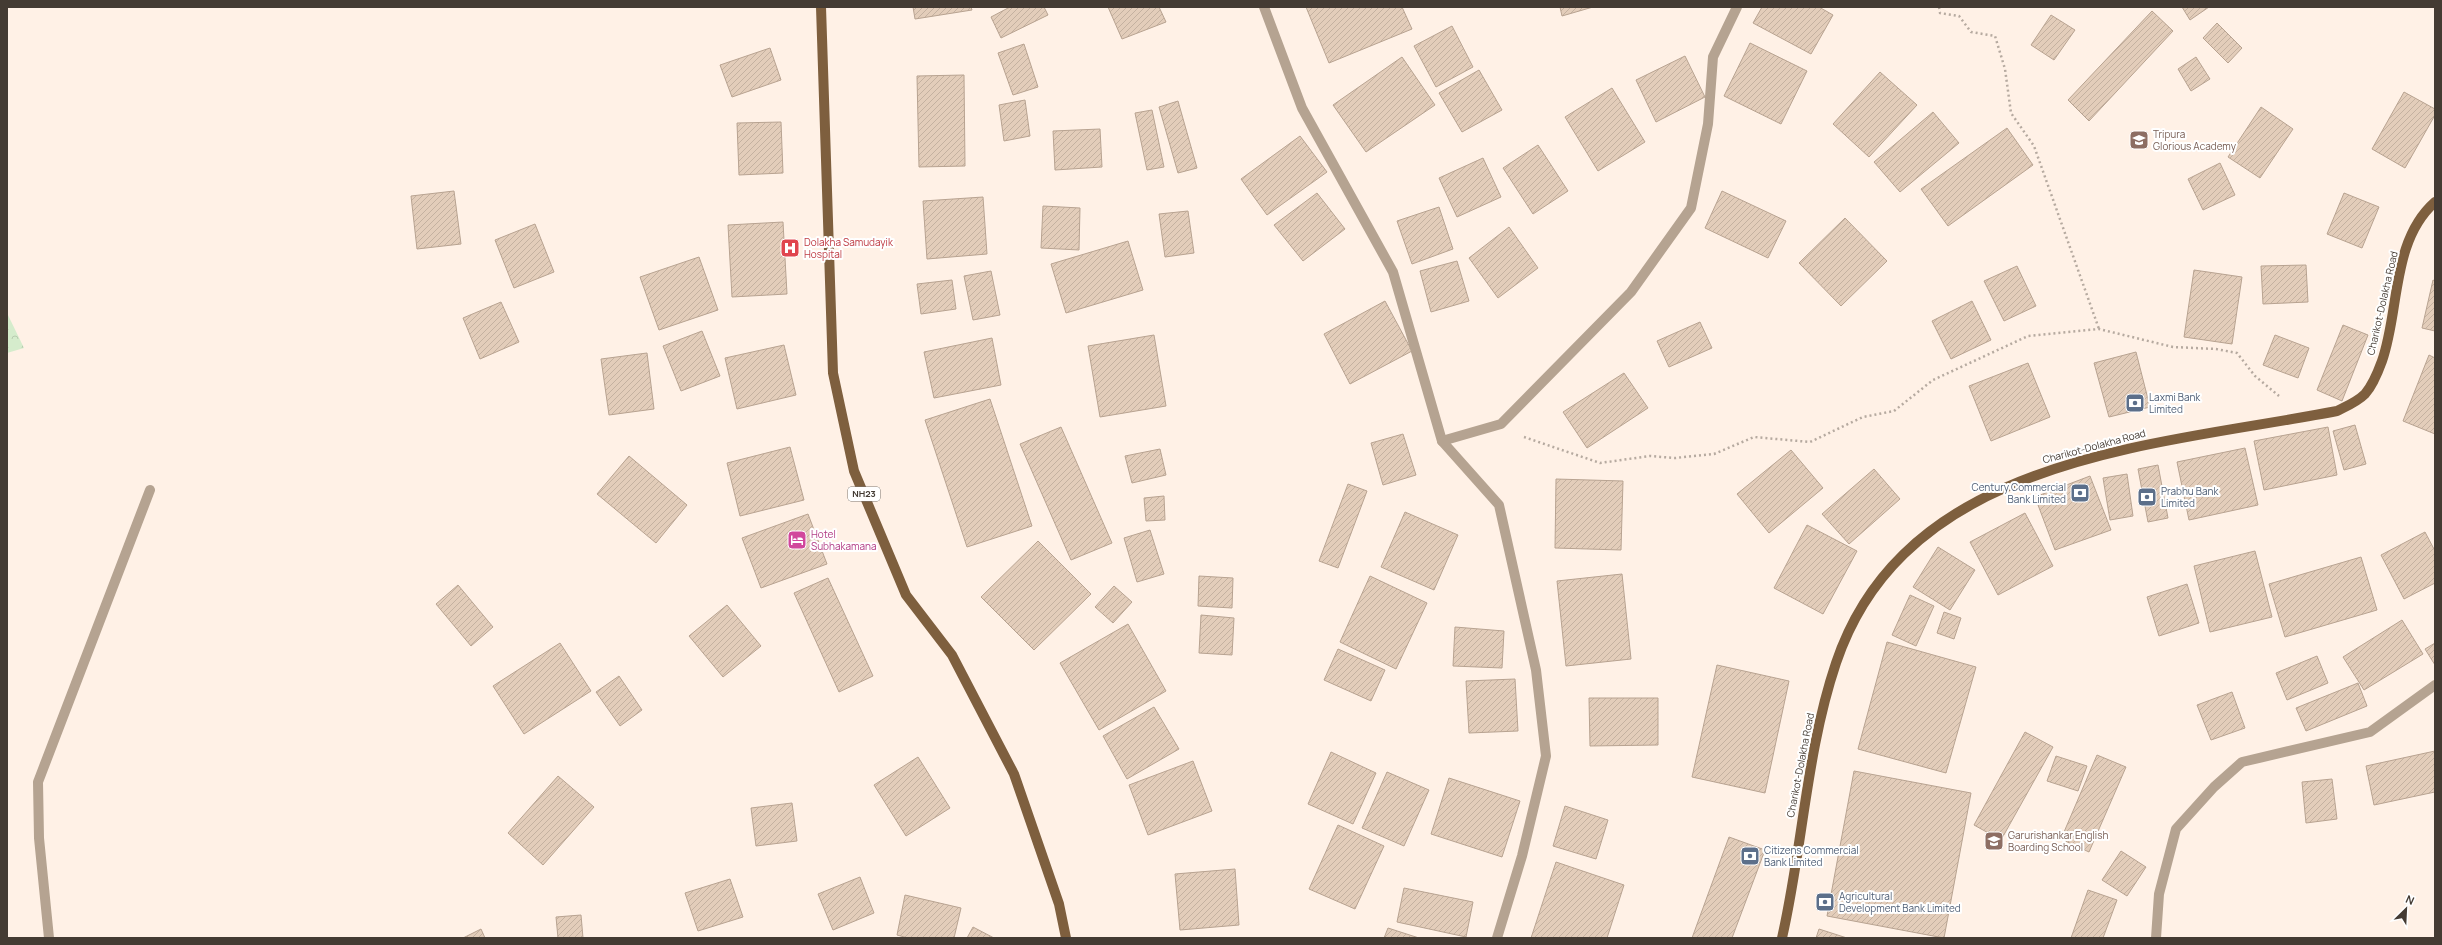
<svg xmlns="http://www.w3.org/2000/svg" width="2442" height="945" viewBox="0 0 2442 945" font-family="Manrope,sans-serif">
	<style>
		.forest { fill: url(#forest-crowns) }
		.building { fill: url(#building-hatch); stroke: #b8a391 }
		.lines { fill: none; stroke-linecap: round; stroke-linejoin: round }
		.path { stroke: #b6aaa0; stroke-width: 2.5; stroke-dasharray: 2 3; stroke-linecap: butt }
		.minor { stroke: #b5a391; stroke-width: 10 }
		.major { stroke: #7e5f3e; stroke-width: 10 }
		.labels { text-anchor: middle; stroke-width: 4; stroke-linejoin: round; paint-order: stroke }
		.shield { fill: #fff; stroke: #7c7670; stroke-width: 1 }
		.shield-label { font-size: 9px; font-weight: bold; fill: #443b33 }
		.education-label { font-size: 10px; fill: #785e54; stroke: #fff; text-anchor: start }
		.health-label { font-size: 10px; fill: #be3a42; stroke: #fff; text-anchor: start }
		.street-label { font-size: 10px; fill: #443b33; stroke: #fff }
		.service-label { font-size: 10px; fill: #4e5e75; stroke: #fff; text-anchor: start }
		.hotel-label { font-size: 10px; fill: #b23c85; stroke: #fff; text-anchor: start }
	</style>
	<defs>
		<pattern id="forest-crowns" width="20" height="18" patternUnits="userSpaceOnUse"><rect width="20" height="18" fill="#d5eccc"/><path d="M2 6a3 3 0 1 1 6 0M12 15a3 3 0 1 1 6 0" fill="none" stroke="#b8cbb0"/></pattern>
		<pattern id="building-hatch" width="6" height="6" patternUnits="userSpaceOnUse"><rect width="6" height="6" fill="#e3cdba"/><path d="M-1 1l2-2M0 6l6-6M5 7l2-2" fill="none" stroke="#c4b1a0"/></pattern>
	</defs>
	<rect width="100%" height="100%" fill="#fff1e6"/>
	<path class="forest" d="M7,313L24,348L7,353Z"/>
	<g class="building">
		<path d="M913,7H971L972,10L915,19Z"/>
		<path d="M1010,7H1044L1048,15L1001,38L991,17Z"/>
		<path d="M1108,7H1159L1166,22L1122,39Z"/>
		<path d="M1306,7H1402L1412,29L1329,63Z"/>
		<path d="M1560,7H1593L1562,16Z"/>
		<path d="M1762,7H1819L1833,15L1811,54L1753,23Z"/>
		<path d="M2182,7H2209L2190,20Z"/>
		<path d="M2152,11L2173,31L2089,121L2068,100Z"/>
		<path d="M2051,15L2075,30L2054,60L2031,45Z"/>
		<path d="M2217,23L2242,48L2228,63L2203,38Z"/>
		<path d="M1452,26L1473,67L1436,87L1414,46Z"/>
		<path d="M1750,43L1807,71L1781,124L1724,96Z"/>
		<path d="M1024,44L1038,87L1013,95L998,53Z"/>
		<path d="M770,48L781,80L732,97L720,65Z"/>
		<path d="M1685,56L1705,97L1656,122L1636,80Z"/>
		<path d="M1402,57L1435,105L1366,152L1333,105Z"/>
		<path d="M2196,57L2210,79L2191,91L2178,69Z"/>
		<path d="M1479,70L1502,110L1462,132L1439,93Z"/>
		<path d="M1880,72L1917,105L1869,157L1833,124Z"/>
		<path d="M964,75L965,166L919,167L917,76Z"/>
		<path d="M1612,88L1645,142L1598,171L1565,117Z"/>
		<path d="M2404,92L2435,109V115L2405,168L2372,149Z"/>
		<path d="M1025,100L1030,136L1004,141L999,105Z"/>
		<path d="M1178,101L1197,168L1178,173L1159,107Z"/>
		<path d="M2261,107L2293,129L2260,178L2228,157Z"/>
		<path d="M1152,110L1164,167L1147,170L1135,113Z"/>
		<path d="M1933,112L1959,143L1900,192L1874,162Z"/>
		<path d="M781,122L783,173L739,175L737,123Z"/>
		<path d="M2007,128L2033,165L1948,226L1921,189Z"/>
		<path d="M1100,129L1102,167L1055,170L1053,131Z"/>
		<path d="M1300,136L1327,172L1267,215L1241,179Z"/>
		<path d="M1538,145L1568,191L1533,214L1503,168Z"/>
		<path d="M1483,158L1501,197L1457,217L1439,178Z"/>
		<path d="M2220,163L2235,195L2203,210L2188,179Z"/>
		<path d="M454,191L461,244L417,249L411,196Z"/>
		<path d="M1722,191L1786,221L1768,258L1705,228Z"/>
		<path d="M1317,193L1345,229L1303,261L1274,225Z"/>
		<path d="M2344,193L2379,207L2362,248L2327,234Z"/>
		<path d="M983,197L987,254L927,259L923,201Z"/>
		<path d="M1043,206L1080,208L1079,250L1041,248Z"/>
		<path d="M1439,207L1453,249L1412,264L1397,221Z"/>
		<path d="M1188,211L1194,253L1165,257L1159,214Z"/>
		<path d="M1845,218L1887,261L1841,306L1799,263Z"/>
		<path d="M783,222L787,294L732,297L728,225Z"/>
		<path d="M535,224L554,272L514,288L495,240Z"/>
		<path d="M1509,227L1538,268L1498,298L1469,258Z"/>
		<path d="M1128,241L1143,290L1066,313L1051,264Z"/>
		<path d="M699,257L718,310L659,330L640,277Z"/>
		<path d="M1457,261L1469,301L1431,312L1420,271Z"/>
		<path d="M2306,265L2308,302L2263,304L2261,266Z"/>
		<path d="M2017,266L2036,306L2004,321L1984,281Z"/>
		<path d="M2194,270L2242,277L2232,344L2184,337Z"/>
		<path d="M991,271L1000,315L973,320L964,276Z"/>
		<path d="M952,280L956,309L921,314L917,284Z"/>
		<path d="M2433,280L2435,281V331L2422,328Z"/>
		<path d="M1385,301L1412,351L1350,384L1324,334Z"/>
		<path d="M1972,301L1991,340L1951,359L1932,321Z"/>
		<path d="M501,302L519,342L480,359L463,318Z"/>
		<path d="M1700,322L1712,348L1669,367L1657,341Z"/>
		<path d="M2343,325L2368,335L2342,401L2317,390Z"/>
		<path d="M702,331L720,376L681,391L663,346Z"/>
		<path d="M1154,335L1166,406L1100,417L1088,346Z"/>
		<path d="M2275,335L2309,348L2298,378L2263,365Z"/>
		<path d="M992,338L1001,385L934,398L924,352Z"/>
		<path d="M784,345L796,395L737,409L725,358Z"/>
		<path d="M2136,352L2150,407L2109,417L2094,363Z"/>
		<path d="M647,353L654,409L609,415L601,359Z"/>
		<path d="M2429,355L2435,358V434L2403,421Z"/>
		<path d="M2028,363L2050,417L1991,441L1969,386Z"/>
		<path d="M1624,373L1648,408L1587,448L1563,412Z"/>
		<path d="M990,399L1032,526L967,547L925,420Z"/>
		<path d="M2355,425L2366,464L2344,470L2333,431Z"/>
		<path d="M1061,427L1112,543L1071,560L1020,444Z"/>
		<path d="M2328,427L2337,475L2264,490L2254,441Z"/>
		<path d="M1403,434L1416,475L1383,485L1371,443Z"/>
		<path d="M790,447L804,500L740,516L727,463Z"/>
		<path d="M2245,448L2258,505L2189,520L2177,462Z"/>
		<path d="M1160,449L1166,475L1132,483L1125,456Z"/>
		<path d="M1791,450L1823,488L1769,533L1737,494Z"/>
		<path d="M629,456L687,505L656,543L597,494Z"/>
		<path d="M2158,465L2168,518L2148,522L2138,469Z"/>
		<path d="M1874,469L1900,499L1849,544L1822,514Z"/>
		<path d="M2127,474L2133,516L2110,520L2103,478Z"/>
		<path d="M2090,476L2111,530L2055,550L2035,497Z"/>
		<path d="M1556,479L1623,481L1621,550L1555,548Z"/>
		<path d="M1348,484L1367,491L1338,568L1319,561Z"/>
		<path d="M1164,496L1165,520L1146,521L1144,498Z"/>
		<path d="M1405,512L1458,535L1434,590L1381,567Z"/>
		<path d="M2025,513L2053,566L1998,595L1970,542Z"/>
		<path d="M808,514L827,564L761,588L742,538Z"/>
		<path d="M1807,525L1857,551L1823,614L1774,588Z"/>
		<path d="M1150,530L1164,574L1137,582L1124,538Z"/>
		<path d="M2425,532L2435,551V583L2404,599L2381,555Z"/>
		<path d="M1038,541L1091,594L1034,650L981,597Z"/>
		<path d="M1938,547L1975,570L1950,610L1913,587Z"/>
		<path d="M2255,551L2272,617L2210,632L2194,566Z"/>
		<path d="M2361,557L2377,610L2285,637L2269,584Z"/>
		<path d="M1622,574L1631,659L1566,666L1557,581Z"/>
		<path d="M1199,576L1233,578L1232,608L1198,606Z"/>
		<path d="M1370,576L1427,603L1396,669L1340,642Z"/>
		<path d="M828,578L873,676L839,692L794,593Z"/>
		<path d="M2187,584L2199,623L2159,636L2147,597Z"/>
		<path d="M458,585L493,627L471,646L436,604Z"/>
		<path d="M1114,586L1132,602L1113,623L1095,607Z"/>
		<path d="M1910,595L1934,606L1916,646L1892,635Z"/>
		<path d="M727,605L761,646L723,677L689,636Z"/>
		<path d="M1944,612L1961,618L1954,639L1937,633Z"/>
		<path d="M1201,615L1234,618L1232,655L1199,653Z"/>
		<path d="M2402,620L2423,654L2364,690L2343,657Z"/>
		<path d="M1128,624L1166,691L1099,730L1060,663Z"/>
		<path d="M1455,627L1504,631L1502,668L1453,666Z"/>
		<path d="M1887,642L1976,667L1946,773L1858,749Z"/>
		<path d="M560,643L591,691L524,734L493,686Z"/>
		<path d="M2435,643V665L2425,649Z"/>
		<path d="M1338,649L1385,670L1371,701L1324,680Z"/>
		<path d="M2317,656L2328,683L2287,700L2276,673Z"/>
		<path d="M1717,665L1789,681L1765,793L1692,777Z"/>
		<path d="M619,676L642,710L620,726L596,692Z"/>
		<path d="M1515,679L1518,731L1469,733L1466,681Z"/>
		<path d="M2358,683L2367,706L2306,731L2296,708Z"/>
		<path d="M2232,692L2245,728L2211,740L2197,705Z"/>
		<path d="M1589,698H1658V745L1590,746Z"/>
		<path d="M1154,707L1179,749L1127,779L1103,736Z"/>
		<path d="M2025,732L2053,747L2001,840L1974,825Z"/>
		<path d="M2435,751V792L2374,805L2366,766Z"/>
		<path d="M1331,752L1376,773L1353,824L1308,804Z"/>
		<path d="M2097,755L2126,767L2089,852L2061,839Z"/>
		<path d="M2056,756L2087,766L2078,791L2047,781Z"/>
		<path d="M918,757L950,808L906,836L874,785Z"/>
		<path d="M1193,761L1212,811L1148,835L1129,785Z"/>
		<path d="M1854,771L1971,793L1944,938L1827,916Z"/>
		<path d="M1387,772L1429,790L1404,846L1362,828Z"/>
		<path d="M558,776L594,807L543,865L508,833Z"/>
		<path d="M1449,778L1520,801L1502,857L1431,834Z"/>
		<path d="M2332,779L2337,819L2306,823L2302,782Z"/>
		<path d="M792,803L797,841L756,846L751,808Z"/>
		<path d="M1565,806L1608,820L1596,859L1553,846Z"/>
		<path d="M1338,825L1384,846L1355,909L1309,889Z"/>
		<path d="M1729,837L1765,850L1732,938H1692Z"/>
		<path d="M2121,851L2146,867L2127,896L2102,880Z"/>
		<path d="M1556,862L1624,885L1607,938H1531Z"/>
		<path d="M1235,869L1239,925L1180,930L1175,874Z"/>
		<path d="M860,877L874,913L833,930L818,894Z"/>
		<path d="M730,879L743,917L698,931L685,893Z"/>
		<path d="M1404,888L1473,902L1466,937L1397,922Z"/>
		<path d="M2088,890L2117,900L2103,938H2071Z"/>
		<path d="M905,895L961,908L954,938H908L897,935Z"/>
		<path d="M581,915L583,938H558L556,917Z"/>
		<path d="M973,927L994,938H967Z"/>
		<path d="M1388,928L1419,938H1384Z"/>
		<path d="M481,929L485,938H463Z"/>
		<path d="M1819,929L1847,938H1816Z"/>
	</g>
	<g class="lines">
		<g class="path">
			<path d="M1939,7L1940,13L1959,16L1971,32L1995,36L2005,69L2011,113L2034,146L2099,329"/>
			<path d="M1524,437L1600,463L1650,456L1675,458L1714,454L1754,437L1810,442L1863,417L1894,411L1933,380L2028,336L2099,329L2173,347L2216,349L2237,353L2255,376L2279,396"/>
		</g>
		<g class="minor">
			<path d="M1264,7L1302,108L1393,272L1442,441L1499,505L1536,670L1546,756L1522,856L1497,938"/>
			<path d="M1442,441L1501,424L1631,292L1691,208L1708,124L1713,57L1737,7"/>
			<path d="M49,938L39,838L38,782L150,490"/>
			<path d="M2156,938L2159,894L2176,829L2214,787L2242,762L2370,732L2435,685"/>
		</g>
		<g class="major">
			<path d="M821,7L833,373L854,471L906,595L952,655L1014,774L1059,904L1066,938"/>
			<path d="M1782,938C1803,846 1806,752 1836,663C1906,455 2156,446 2337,411C2347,406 2357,402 2365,394C2373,385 2378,372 2382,361C2400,310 2391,241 2435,202"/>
		</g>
	</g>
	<defs>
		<g id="school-square" transform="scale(1)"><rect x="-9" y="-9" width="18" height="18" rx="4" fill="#8d6e63" stroke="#fff"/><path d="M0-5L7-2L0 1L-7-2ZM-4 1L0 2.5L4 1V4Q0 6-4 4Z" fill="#fff"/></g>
		<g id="hospital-square" transform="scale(1)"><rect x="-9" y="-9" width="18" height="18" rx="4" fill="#e0444e" stroke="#fff"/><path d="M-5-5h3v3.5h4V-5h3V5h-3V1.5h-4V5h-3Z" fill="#fff"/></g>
		<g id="bank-square" transform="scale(1)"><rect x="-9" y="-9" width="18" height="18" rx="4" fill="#5c6f8a" stroke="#fff"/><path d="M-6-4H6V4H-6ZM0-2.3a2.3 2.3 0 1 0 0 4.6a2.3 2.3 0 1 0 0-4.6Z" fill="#fff"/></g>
		<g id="hotel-square" transform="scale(1)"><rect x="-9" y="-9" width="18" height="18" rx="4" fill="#d1479c" stroke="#fff"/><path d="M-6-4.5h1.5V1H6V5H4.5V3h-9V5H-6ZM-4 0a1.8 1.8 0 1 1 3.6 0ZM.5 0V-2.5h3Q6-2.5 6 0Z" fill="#fff"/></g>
	</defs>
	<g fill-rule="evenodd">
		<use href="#school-square" x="2139" y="140"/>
		<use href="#hospital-square" x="790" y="248"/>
		<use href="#bank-square" x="2135" y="403"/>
		<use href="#bank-square" x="2080" y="493"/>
		<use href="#bank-square" x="2147" y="497"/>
		<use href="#hotel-square" x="797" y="540"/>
		<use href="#school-square" x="1994" y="841"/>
		<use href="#bank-square" x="1750" y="856"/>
		<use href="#bank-square" x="1825" y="902"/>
	</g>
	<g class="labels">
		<rect class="shield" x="848" y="487" width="32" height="14" rx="3"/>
		<g class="shield-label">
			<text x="864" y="497">NH23</text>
		</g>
		<g class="education-label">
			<text x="2153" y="138">Tripura<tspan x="2153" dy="12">Glorious Academy</tspan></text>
			<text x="2008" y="839">Garurishankar English<tspan x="2008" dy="12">Boarding School</tspan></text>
		</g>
		<g class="health-label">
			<text x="804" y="246">Dolakha Samudayik<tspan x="804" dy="12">Hospital</tspan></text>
		</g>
		<g class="street-label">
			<text transform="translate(2382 303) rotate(-77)" y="4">Charikot-Dolakha Road</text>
			<text transform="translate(2094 446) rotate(-15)" y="4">Charikot-Dolakha Road</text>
			<text transform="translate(1800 765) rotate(-79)" y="4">Charikot-Dolakha Road</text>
		</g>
		<g class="service-label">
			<text x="2149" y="401">Laxmi Bank<tspan x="2149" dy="12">Limited</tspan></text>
			<text x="2066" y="491" text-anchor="end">Century Commercial<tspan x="2066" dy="12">Bank Limited</tspan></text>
			<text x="2161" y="495">Prabhu Bank<tspan x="2161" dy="12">Limited</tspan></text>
			<text x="1764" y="854">Citizens Commercial<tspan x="1764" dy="12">Bank Limited</tspan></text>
			<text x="1839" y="900">Agricultural<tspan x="1839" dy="12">Development Bank Limited</tspan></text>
		</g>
		<g class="hotel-label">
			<text x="811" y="538">Hotel<tspan x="811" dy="12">Subhakamana</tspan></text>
		</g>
	</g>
	<rect width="2442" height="945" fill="none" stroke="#443b33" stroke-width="16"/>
	<g transform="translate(2406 909) rotate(24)" stroke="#ffffff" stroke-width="3" paint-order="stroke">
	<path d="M0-3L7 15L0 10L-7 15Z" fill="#443b33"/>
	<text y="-6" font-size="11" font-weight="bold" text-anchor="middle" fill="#443b33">N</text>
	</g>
</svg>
